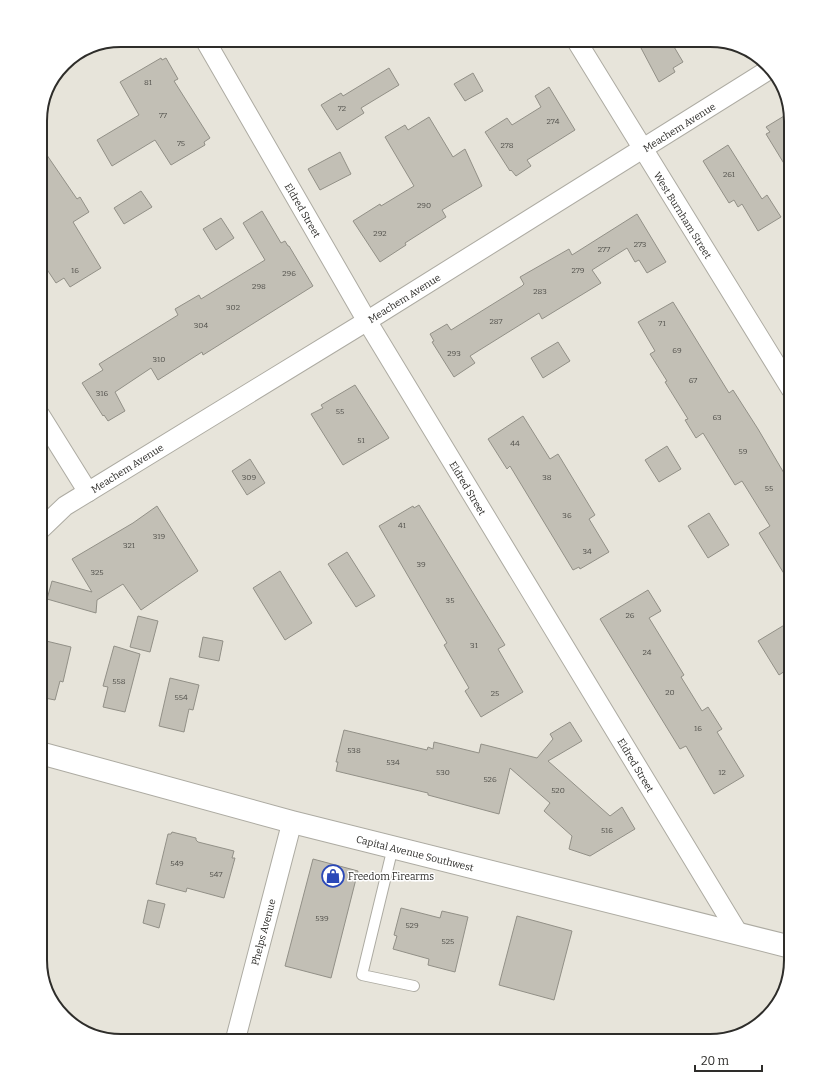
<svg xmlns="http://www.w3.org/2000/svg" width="831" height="1081" viewBox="0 0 831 1081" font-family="Bitter,serif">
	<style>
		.building { fill: #c2bfb5; stroke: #929087 }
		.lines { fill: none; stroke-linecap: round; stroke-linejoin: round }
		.service-casing { stroke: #adaba2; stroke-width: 12 }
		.minor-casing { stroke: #adaba2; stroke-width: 21 }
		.secondary-casing { stroke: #adaba2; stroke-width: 24 }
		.service { stroke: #fff; stroke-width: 10 }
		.minor { stroke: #fff; stroke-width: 19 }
		.secondary { stroke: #fff; stroke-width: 22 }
		.labels { text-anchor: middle; stroke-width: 3; stroke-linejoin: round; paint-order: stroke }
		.number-label { font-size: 8px; fill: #53524d }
		.street-label { font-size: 10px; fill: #2e2d2a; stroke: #fff }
		.poi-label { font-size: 10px; fill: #2e2d2a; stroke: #fff; text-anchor: start }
		.rim { fill: none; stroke: #2e2d2a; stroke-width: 2 }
	</style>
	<rect width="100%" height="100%" fill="#e7e4da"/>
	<g class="building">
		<path d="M655,40H670L683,62L673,68L675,72L659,82L641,48Z"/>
		<path d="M161,58L162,60L166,58L178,79L174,81L210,138L204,142L205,145L171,165L155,140L112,166L97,140L139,115L120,82Z"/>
		<path d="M389,68L399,85L361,108L364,113L337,130L321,105L341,93L343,96Z"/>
		<path d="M473,73L483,91L465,101L454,84Z"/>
		<path d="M549,87L575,130L527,160L531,166L516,176L511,170L510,171L485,132L507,118L512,125L541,107L535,96Z"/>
		<path d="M789,113L791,121V175L766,134L770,132L766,127Z"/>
		<path d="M429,117L453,157L465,149L482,186L442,210L446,217L405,243L406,245L380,262L353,221L380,204L381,206L414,186L385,137L405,125L408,130Z"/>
		<path d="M40,145L77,199L80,197L89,212L73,222L101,268L70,287L64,278L56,283L40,259Z"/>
		<path d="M728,145L762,199L767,195L781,217L758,231L742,204L738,207L734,200L729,203L703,161Z"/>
		<path d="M340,152L351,174L320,190L308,169Z"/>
		<path d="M141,191L152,207L124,224L114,208Z"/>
		<path d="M262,211L281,243L285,241L288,246H289L313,286L203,355L202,352L158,380L151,368L115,392L125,411L108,421L104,415L103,416L82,383L103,370L99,364L178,315L175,309L199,295L201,299L265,260L243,223Z"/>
		<path d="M637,214L666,262L647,273L639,260L635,262L627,248L592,270L601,283L542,319L539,313L470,356L475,363L454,377L432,342L434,341L430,334L447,324L451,330L522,286L524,284L520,277L569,249L572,255Z"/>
		<path d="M221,218L234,238L216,250L203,229Z"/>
		<path d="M673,302L729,393L733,390L758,429L791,485V585L759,533L770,526L742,481L735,485L703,433L696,438L685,420L688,419L665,382L667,381L650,354L655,351L638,322Z"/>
		<path d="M558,342L570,361L543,378L531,358Z"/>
		<path d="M355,385L389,438L343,465L311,414L323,408L321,405Z"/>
		<path d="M523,416L550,459L558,454L595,515L589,519L609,552L580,569L579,567L573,570L510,466L507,469L488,439Z"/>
		<path d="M667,446L681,469L659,482L645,460Z"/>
		<path d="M250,459L265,483L247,495L232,471Z"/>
		<path d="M419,505L505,645L498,649L523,692L481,717L465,691L469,688L444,645L447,643L379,526L413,506L414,508Z"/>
		<path d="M157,506L198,571L141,610L123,584L97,600L96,613L47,599L52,581L92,592L72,559L133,523Z"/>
		<path d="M709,513L729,545L708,558L688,526Z"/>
		<path d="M347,552L375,596L356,607L328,564Z"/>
		<path d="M280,571L312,623L285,640L253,588Z"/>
		<path d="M648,590L661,611L649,618L684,675L681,677L702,711L708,707L722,729L717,732L744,776L714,794L686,746L680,749L600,619Z"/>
		<path d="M138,616L158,621L150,652L130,647Z"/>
		<path d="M791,621V667L779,675L758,641Z"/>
		<path d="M203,637L223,641L219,661L199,657Z"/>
		<path d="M42,640L71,647L63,682L60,681L55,700L40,697V649Z"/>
		<path d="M114,646L140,654L125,712L103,707L108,687L103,686Z"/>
		<path d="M170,678L199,685L193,710L189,709L184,732L159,726Z"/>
		<path d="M570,722L582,741L548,761L610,816L622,807L635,829L590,856L569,849L572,836L544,811L550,803L510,768L499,814L428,795V793L336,771L338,762H336L344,730L427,750L428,747L433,749L434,742L479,753L481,744L537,758L553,739L550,734Z"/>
		<path d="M172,832L196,838V840L198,842L234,851L232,858H235L224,898L187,888L186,892L156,884L168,834H171Z"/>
		<path d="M313,859L358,871L331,978L285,966Z"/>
		<path d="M148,900L165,904L159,928L143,923Z"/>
		<path d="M401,908L440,918L442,911L468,917L455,972L428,965L429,959L393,949L397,936L394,935Z"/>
		<path d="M517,916L572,931L554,1000L499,985Z"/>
	</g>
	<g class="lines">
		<g class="service-casing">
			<path id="service" d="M393,847L362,975L414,986"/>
		</g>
		<g class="minor-casing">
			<g id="minor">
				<path d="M205,40L367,321L738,933"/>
				<path d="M576,40L791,389"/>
				<path d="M40,415L88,492"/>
				<path d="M40,530L65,506L367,321L770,69"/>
				<path d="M235,1041L292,822"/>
			</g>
		</g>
		<g class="secondary-casing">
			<path id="secondary" d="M40,753L292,822L791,947"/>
		</g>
		<use href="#service" class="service"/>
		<use href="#minor" class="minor"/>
		<use href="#secondary" class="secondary"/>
	</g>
	<defs>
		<g id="shop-ring" transform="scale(1.15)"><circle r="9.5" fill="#fff" stroke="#2a48b8" stroke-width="1.5"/><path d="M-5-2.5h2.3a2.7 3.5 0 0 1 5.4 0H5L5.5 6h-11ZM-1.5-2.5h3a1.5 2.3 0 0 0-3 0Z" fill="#2a48b8"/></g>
	</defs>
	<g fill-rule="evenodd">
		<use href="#shop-ring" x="333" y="876"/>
	</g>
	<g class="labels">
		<g class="number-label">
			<text x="148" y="85">81</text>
			<text x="342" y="111">72</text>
			<text x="163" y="118">77</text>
			<text x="553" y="124">274</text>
			<text x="181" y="146">75</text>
			<text x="507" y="148">278</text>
			<text x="729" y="177">261</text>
			<text x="424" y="208">290</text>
			<text x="380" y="236">292</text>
			<text x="640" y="247">273</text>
			<text x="604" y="252">277</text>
			<text x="75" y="273">16</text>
			<text x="578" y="273">279</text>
			<text x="289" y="276">296</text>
			<text x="259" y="289">298</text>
			<text x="540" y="294">283</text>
			<text x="233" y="310">302</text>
			<text x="496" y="324">287</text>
			<text x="662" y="326">71</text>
			<text x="201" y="328">304</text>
			<text x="677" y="353">69</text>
			<text x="454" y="356">293</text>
			<text x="159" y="362">310</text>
			<text x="693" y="383">67</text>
			<text x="102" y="396">316</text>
			<text x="340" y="414">55</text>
			<text x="717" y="420">63</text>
			<text x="361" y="443">51</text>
			<text x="515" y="446">44</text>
			<text x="743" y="454">59</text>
			<text x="249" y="480">309</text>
			<text x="547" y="480">38</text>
			<text x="769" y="491">55</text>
			<text x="567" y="518">36</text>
			<text x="402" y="528">41</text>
			<text x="159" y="539">319</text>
			<text x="129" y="548">321</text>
			<text x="587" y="554">34</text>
			<text x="421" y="567">39</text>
			<text x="97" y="575">325</text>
			<text x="450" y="603">35</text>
			<text x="630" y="618">26</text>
			<text x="474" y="648">31</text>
			<text x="647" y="655">24</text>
			<text x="119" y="684">558</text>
			<text x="670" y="695">20</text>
			<text x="495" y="696">25</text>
			<text x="181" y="700">554</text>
			<text x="698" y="731">16</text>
			<text x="354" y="753">538</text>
			<text x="393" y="765">534</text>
			<text x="443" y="775">530</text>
			<text x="722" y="775">12</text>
			<text x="490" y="782">526</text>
			<text x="558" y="793">520</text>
			<text x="607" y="833">516</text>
			<text x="177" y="866">549</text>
			<text x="216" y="877">547</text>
			<text x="322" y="921">539</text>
			<text x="412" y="928">529</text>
			<text x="448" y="944">525</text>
		</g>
		<g class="street-label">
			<text transform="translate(679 127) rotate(-32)" y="4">Meachem Avenue</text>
			<text transform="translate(303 210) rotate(60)" y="4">Eldred Street</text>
			<text transform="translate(683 215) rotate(58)" y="4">West Burnham Street</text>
			<text transform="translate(404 298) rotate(-32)" y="4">Meachem Avenue</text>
			<text transform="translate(127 468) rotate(-32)" y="4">Meachem Avenue</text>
			<text transform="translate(468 488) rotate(59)" y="4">Eldred Street</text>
			<text transform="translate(636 765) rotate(59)" y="4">Eldred Street</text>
			<text transform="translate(415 853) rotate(14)" y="4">Capital Avenue Southwest</text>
			<text transform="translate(263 932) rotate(-75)" y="4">Phelps Avenue</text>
		</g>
		<g class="poi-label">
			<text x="348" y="880">Freedom Firearms</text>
		</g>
	</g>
	<path d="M0 0H831V1081H0ZM121 47H710A74 74 0 0 1 784 121V960A74 74 0 0 1 710 1034H121A74 74 0 0 1 47 960V121A74 74 0 0 1 121 47Z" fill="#fff" fill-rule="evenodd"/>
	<path class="rim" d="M121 47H710A74 74 0 0 1 784 121V960A74 74 0 0 1 710 1034H121A74 74 0 0 1 47 960V121A74 74 0 0 1 121 47Z"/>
	<path d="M695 1065v6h67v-6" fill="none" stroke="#2e2d2a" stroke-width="2"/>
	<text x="701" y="1065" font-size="12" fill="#2e2d2a" stroke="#ffffff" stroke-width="3" paint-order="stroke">20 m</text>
</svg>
